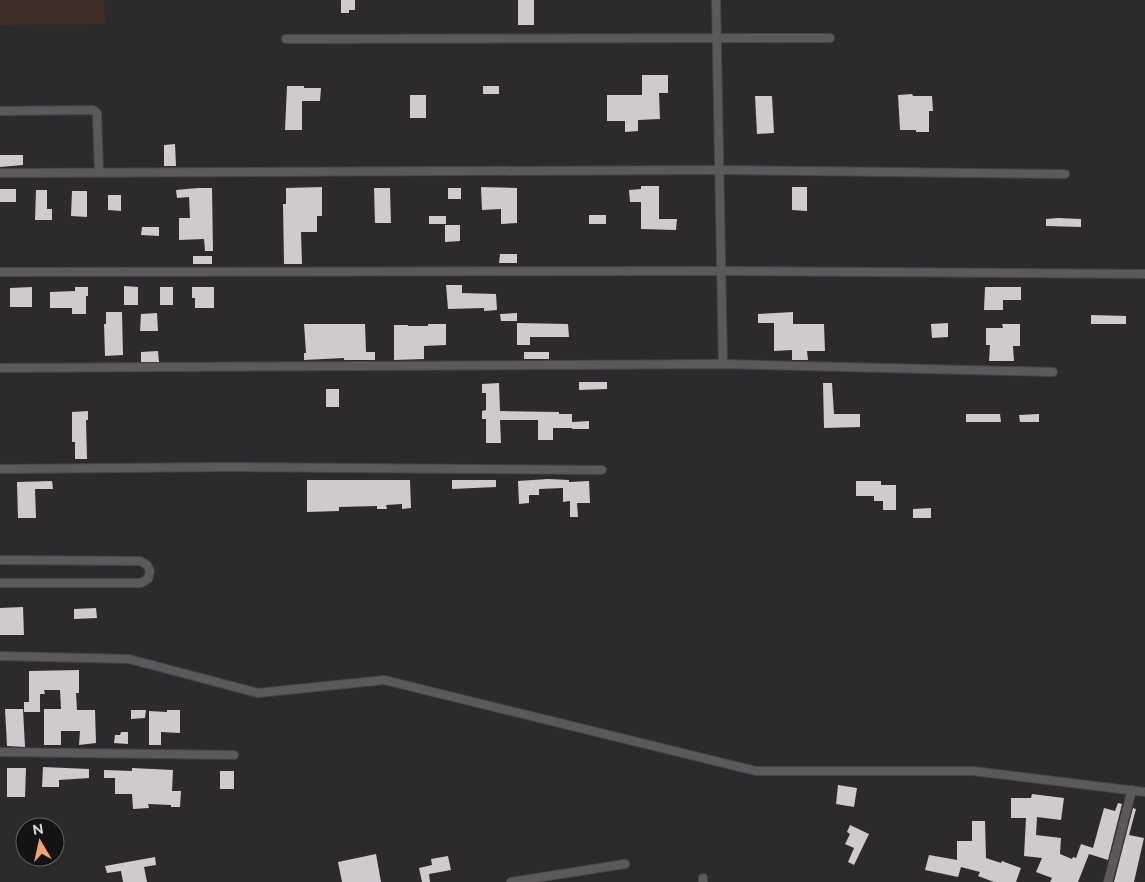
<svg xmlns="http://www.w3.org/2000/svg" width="1145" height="882" viewBox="0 0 1145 882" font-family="Raleway,sans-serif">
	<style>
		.education { fill: #3f2e25 }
		.building { fill: #cecace }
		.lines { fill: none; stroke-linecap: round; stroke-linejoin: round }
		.street-casing { stroke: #474548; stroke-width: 10 }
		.street { stroke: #5c595d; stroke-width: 8 }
	</style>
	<rect width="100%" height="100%" fill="#2c2a2c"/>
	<path class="education" d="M0,0H104L105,24L0,25Z"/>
	<g class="building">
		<path d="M341,0H355V10H349V13H341Z"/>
		<rect x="518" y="0" width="16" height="25"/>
		<path d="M642,75H668V93H659L660,119L638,120V131L625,132V121H607V95H642Z"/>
		<path d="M287,86H304V88H321L320,101H302V130H285Z"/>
		<rect x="483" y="86" width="16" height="8"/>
		<path d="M912,94L913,96H932L933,111H929V132H916V130H900L898,95Z"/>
		<rect x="410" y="95" width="16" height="23"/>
		<path d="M755,96H772L774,133L757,134Z"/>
		<path d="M175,144L176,166H164V145Z"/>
		<path d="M0,155H23V165L0,167Z"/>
		<path d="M641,186H659V219H677L676,230L641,229V202H630L629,190L641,189Z"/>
		<path d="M322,187V216H317V232H301L302,264H284L283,204H286V188Z"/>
		<path d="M481,187L517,188V223L501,224V209L482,210Z"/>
		<path d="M792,187H807V211L792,210Z"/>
		<path d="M198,188H212L213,251H205L204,239L179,240V218H190L189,197L177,198L176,190Z"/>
		<path d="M374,188H390L391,223H375Z"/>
		<rect x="448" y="188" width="13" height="11"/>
		<rect x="0" y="189" width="16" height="13"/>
		<path d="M36,190H47V209H52V220H35Z"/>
		<path d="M72,191H87V217L71,216Z"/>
		<path d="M108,195H121V211L108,210Z"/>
		<rect x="589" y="215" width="17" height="9"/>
		<rect x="429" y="216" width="17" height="8"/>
		<path d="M1058,218L1081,219V227L1046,226V219Z"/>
		<path d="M445,225H460V241L445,242Z"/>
		<path d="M142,227H159V236L141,235Z"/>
		<path d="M500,254H517V263H499Z"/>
		<rect x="193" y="256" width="19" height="8"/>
		<path d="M446,285H462V293L496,294L497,310L484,311V308L448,309Z"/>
		<path d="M124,286L138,287V305H124Z"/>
		<path d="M32,287V307H10V288Z"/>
		<path d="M75,287H88V296H86V314H72V308H50V292L75,291Z"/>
		<rect x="160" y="287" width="13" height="18"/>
		<path d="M192,287H214V308H195V298H192Z"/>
		<path d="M985,287H1021V300H1003V310H984Z"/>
		<path d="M106,312H122L123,355L105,356L104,324H106Z"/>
		<path d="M793,312V324H824L825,351H807L808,360H792V350L774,351V323H758V314Z"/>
		<path d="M157,313L158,331H140L141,314Z"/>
		<path d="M517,313V321H501L500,314Z"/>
		<path d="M1091,315L1126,316V324H1091Z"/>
		<path d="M517,323L568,324L569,337H530V345H517Z"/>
		<path d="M948,323V337L932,338L931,324Z"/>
		<path d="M304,324H365L366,352H375V360H344V358L304,360V353H306Z"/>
		<path d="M428,324H446V345L424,346V359L394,360V325H408V326H428Z"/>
		<path d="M1002,324H1020V346H1013L1014,361H989L990,345H986V328H1003Z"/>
		<path d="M158,351L159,362H141V352Z"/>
		<rect x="524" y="352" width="25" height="7"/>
		<path d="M579,382H607V389L579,390Z"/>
		<path d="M499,383L500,411L559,412V414H572V428H553V440H538V420H500L501,443H486V419H482V411L486,410V393H482V384Z"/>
		<path d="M823,383H832L834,414H860V427L824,428Z"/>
		<rect x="326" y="389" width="13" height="18"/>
		<path d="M88,411V420H86L87,459H75V442H72V412Z"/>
		<path d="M966,414H1000L1001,422H966Z"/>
		<path d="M1039,414V422H1020L1019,415Z"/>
		<path d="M589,421V429H572V422Z"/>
		<path d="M548,479L569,480V482L589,481L590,503H577L578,517H570V501L563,502V488L539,489V495H529V503L519,504L518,481Z"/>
		<path d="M307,480H410L411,508L402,509V504L386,505L387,509H377V506L339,507V511L307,512Z"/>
		<path d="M452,480H496V487L452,489Z"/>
		<path d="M52,481L53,489H35L36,518H18L17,482Z"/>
		<path d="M856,481H881V485H896V510H883V501H874V496H856Z"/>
		<path d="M931,508V518H913V509Z"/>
		<path d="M23,607L24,635H0V608Z"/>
		<path d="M96,608L97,618L74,619V609Z"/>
		<path d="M79,670V693H76L77,710H95L96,743L79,745L80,731H61V745H44V709H61L60,690H44L45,694H40V712H24V702H29V671Z"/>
		<path d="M5,709H23L25,747L7,746Z"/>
		<path d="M131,710H146L145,718L131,719Z"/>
		<path d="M167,710H180V733L161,732V745H149V711L167,712Z"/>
		<path d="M121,732H128V744L114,743L115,735H120Z"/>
		<path d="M43,767L89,769V778L59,780V787H42Z"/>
		<path d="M7,768H26L25,797H7Z"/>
		<path d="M132,768L173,770L172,791H181L180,807H171V805L148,804L149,808L133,809L132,794H115V778H104V770L132,771Z"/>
		<rect x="220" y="771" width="14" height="18"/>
		<path d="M838,785L857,788L854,807L836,804Z"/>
		<path d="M1032,794L1064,798L1061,820L1037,817L1036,835L1061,838L1060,854L1072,859L1073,857L1076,858L1081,844L1093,848L1104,808L1115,811L1118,803L1122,804L1108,860L1089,854L1078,882H1050L1052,878L1036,872L1042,858L1024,856L1026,818H1011V798H1031Z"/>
		<path d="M1133,808L1136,809L1129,835L1144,838L1134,882H1114Z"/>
		<path d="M972,821H985L986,858L1001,863L1002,861L1021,868L1016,882H994L978,876L980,872L961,867L958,877L925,870L929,855L957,860V841H972Z"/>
		<path d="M850,825L869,834L854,865L848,862L854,848L845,844L850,834L847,832Z"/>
		<path d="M376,854L381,882H342L338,862Z"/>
		<path d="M448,856L451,870L429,874L430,882H422L419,868L432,865L431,859Z"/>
		<path d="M155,857L156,865L144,867L147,882H123L121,871L107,873L105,866Z"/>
	</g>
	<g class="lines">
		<g class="street-casing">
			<g id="street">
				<path d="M716,0L723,364"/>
				<path d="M286,39L830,38"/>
				<path d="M0,111L93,110L97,113L99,172"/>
				<path d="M0,173L719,170L1065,174"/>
				<path d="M0,272L721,271L1145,274"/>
				<path d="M0,368L723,364L1053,372"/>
				<path d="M0,469L232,467L602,470"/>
				<path d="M0,560L140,561L147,565L150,571L148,579L141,583H0"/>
				<path d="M0,656L129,659L258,693L384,680L756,771H973L1145,792"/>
				<path d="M0,752L234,755"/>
				<path d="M703,878V882"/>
				<path d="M511,882L625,864"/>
				<path d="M1108,882L1132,790"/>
			</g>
		</g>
		<use href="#street" class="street"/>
	</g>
	<g transform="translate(40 842) rotate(351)"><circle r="24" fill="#141314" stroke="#636263"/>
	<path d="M0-4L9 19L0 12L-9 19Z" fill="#f0a279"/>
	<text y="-8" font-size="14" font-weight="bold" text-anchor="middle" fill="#dad8da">N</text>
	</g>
</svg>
